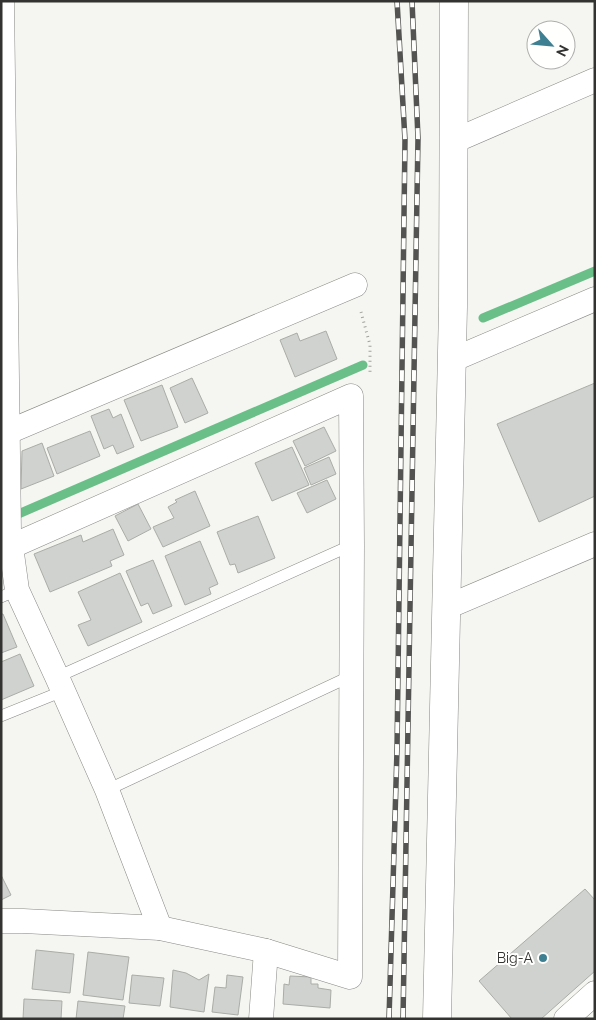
<svg xmlns="http://www.w3.org/2000/svg" width="596" height="1020" viewBox="0 0 596 1020" font-family="Raleway,sans-serif">
	<style>
		.lines { fill: none; stroke-linecap: round; stroke-linejoin: round }
		.stream { stroke: #6abf88; stroke-width: 9 }
		.building { fill: #d0d2cf; stroke: #aaaca8 }
		.service-casing { stroke: #888884; stroke-width: 12 }
		.minor-casing { stroke: #888884; stroke-width: 25 }
		.tertiary-casing { stroke: #888884; stroke-width: 29 }
		.path { stroke: #a0a19d; stroke-width: 3; stroke-dasharray: 1 4; stroke-linecap: butt }
		.service { stroke: #fff; stroke-width: 11 }
		.minor { stroke: #fff; stroke-width: 24 }
		.tertiary { stroke: #fff; stroke-width: 28 }
		.rail-casing { stroke: #535351; stroke-width: 5.5 }
		.rail { stroke: #fffffe; stroke-width: 4; stroke-dasharray: 11; stroke-linecap: butt }
		.poi-dot { fill: #3e7f92; stroke: #fffffe; stroke-width: 2 }
		.labels { text-anchor: middle; stroke-width: 4; stroke-linejoin: round; paint-order: stroke }
		.poi-label { font-size: 14px; fill: #333331; stroke: #fffffe; text-anchor: end }
	</style>
	<rect width="100%" height="100%" fill="#f5f6f1"/>
	<g class="lines">
		<g class="stream">
			<path d="M483,318L595,271"/>
			<path d="M9,518L363,365"/>
		</g>
	</g>
	<g class="building">
		<path d="M326,331L337,359L295,377L280,340L297,333L300,341Z"/>
		<path d="M192,378L208,413L185,423L170,388Z"/>
		<path d="M595,383V496L539,522L497,424Z"/>
		<path d="M162,385L178,427L141,441L124,400Z"/>
		<path d="M109,409L113,418L121,414L134,447L117,454L113,445L104,449L91,416Z"/>
		<path d="M324,427L336,451L305,466L293,441Z"/>
		<path d="M90,431L100,456L57,474L47,448Z"/>
		<path d="M42,443L54,476L21,489L22,451Z"/>
		<path d="M292,447L309,485L272,501L255,463Z"/>
		<path d="M329,457L336,474L311,485L304,468Z"/>
		<path d="M327,480L336,499L307,513L297,493Z"/>
		<path d="M195,491L210,526L163,547L153,527L174,518L168,507L177,502L175,500Z"/>
		<path d="M138,504L151,529L128,541L115,516Z"/>
		<path d="M258,516L275,558L238,573L235,564L230,565L217,532Z"/>
		<path d="M113,529L124,555L110,561L112,566L50,592L34,554L81,535L83,542Z"/>
		<path d="M200,541L218,584L209,588L211,594L185,605L165,556Z"/>
		<path d="M153,560L172,606L153,614L148,603L141,606L126,571Z"/>
		<path d="M120,573L142,622L88,646L78,625L91,620L78,592Z"/>
		<path d="M1,614H3L17,647L1,653Z"/>
		<path d="M20,654L34,686L1,700V662Z"/>
		<path d="M1,875L11,895L1,900Z"/>
		<path d="M585,889L595,900V971L541,1019H512L479,981Z"/>
		<path d="M36,950L74,954L70,993L32,989Z"/>
		<path d="M88,952L129,957L123,1000L83,995Z"/>
		<path d="M173,970L186,973L199,980L209,974L204,1012L170,1007Z"/>
		<path d="M132,975L164,978L160,1006L129,1003Z"/>
		<path d="M227,975L243,977L238,1015L212,1012L215,987L226,988Z"/>
		<path d="M290,976L311,977V984H318V988L331,990L330,1008L283,1004L284,984L289,985Z"/>
		<path d="M24,999L62,1001L61,1019H23Z"/>
		<path d="M78,1001L125,1006L123,1019H76Z"/>
	</g>
	<g class="lines">
		<g class="service-casing">
			<g id="service">
				<path d="M1,597L17,590"/>
				<path d="M57,677L352,545"/>
				<path d="M1,716L63,691"/>
				<path d="M107,790L351,676"/>
			</g>
		</g>
		<g class="minor-casing">
			<g id="minor">
				<path d="M2,1L9,532L17,590L57,677L107,790L160,928"/>
				<path d="M454,141L595,80"/>
				<path d="M452,360L595,299"/>
				<path d="M1,435L355,285"/>
				<path d="M447,607L595,544"/>
				<path d="M1,921H23L160,928L266,951L350,977L352,545L351,396L10,547"/>
				<path d="M261,1019L266,951"/>
				<path d="M566,1019L595,993"/>
			</g>
		</g>
		<g class="tertiary-casing">
			<path id="tertiary" d="M437,1019L453,307L454,1"/>
		</g>
		<path class="path" d="M361,312L370,345V375"/>
		<use href="#service" class="service"/>
		<use href="#minor" class="minor"/>
		<use href="#tertiary" class="tertiary"/>
		<g class="rail-casing">
			<g id="rail">
				<path d="M389,1019L397,750L405,140L397,1"/>
				<path d="M403,1019L418,138L412,1"/>
			</g>
		</g>
		<use href="#rail" class="rail"/>
	</g>
	<circle class="poi-dot" cx="543" cy="958" r="5"/>
	<g class="labels">
		<g class="poi-label">
			<text x="533" y="963">Big-A</text>
		</g>
	</g>
	<rect width="596" height="1020" fill="none" stroke="#333331" stroke-width="5"/>
	<g transform="translate(551 45) rotate(117)"><circle r="24" fill="#fffffe" stroke="#adadac"/>
	<path d="M0-4L9 19L0 12L-9 19Z" fill="#3e7f92"/>
	<text y="-8" font-size="14" font-weight="bold" text-anchor="middle" fill="#333331">N</text>
	</g>
</svg>
